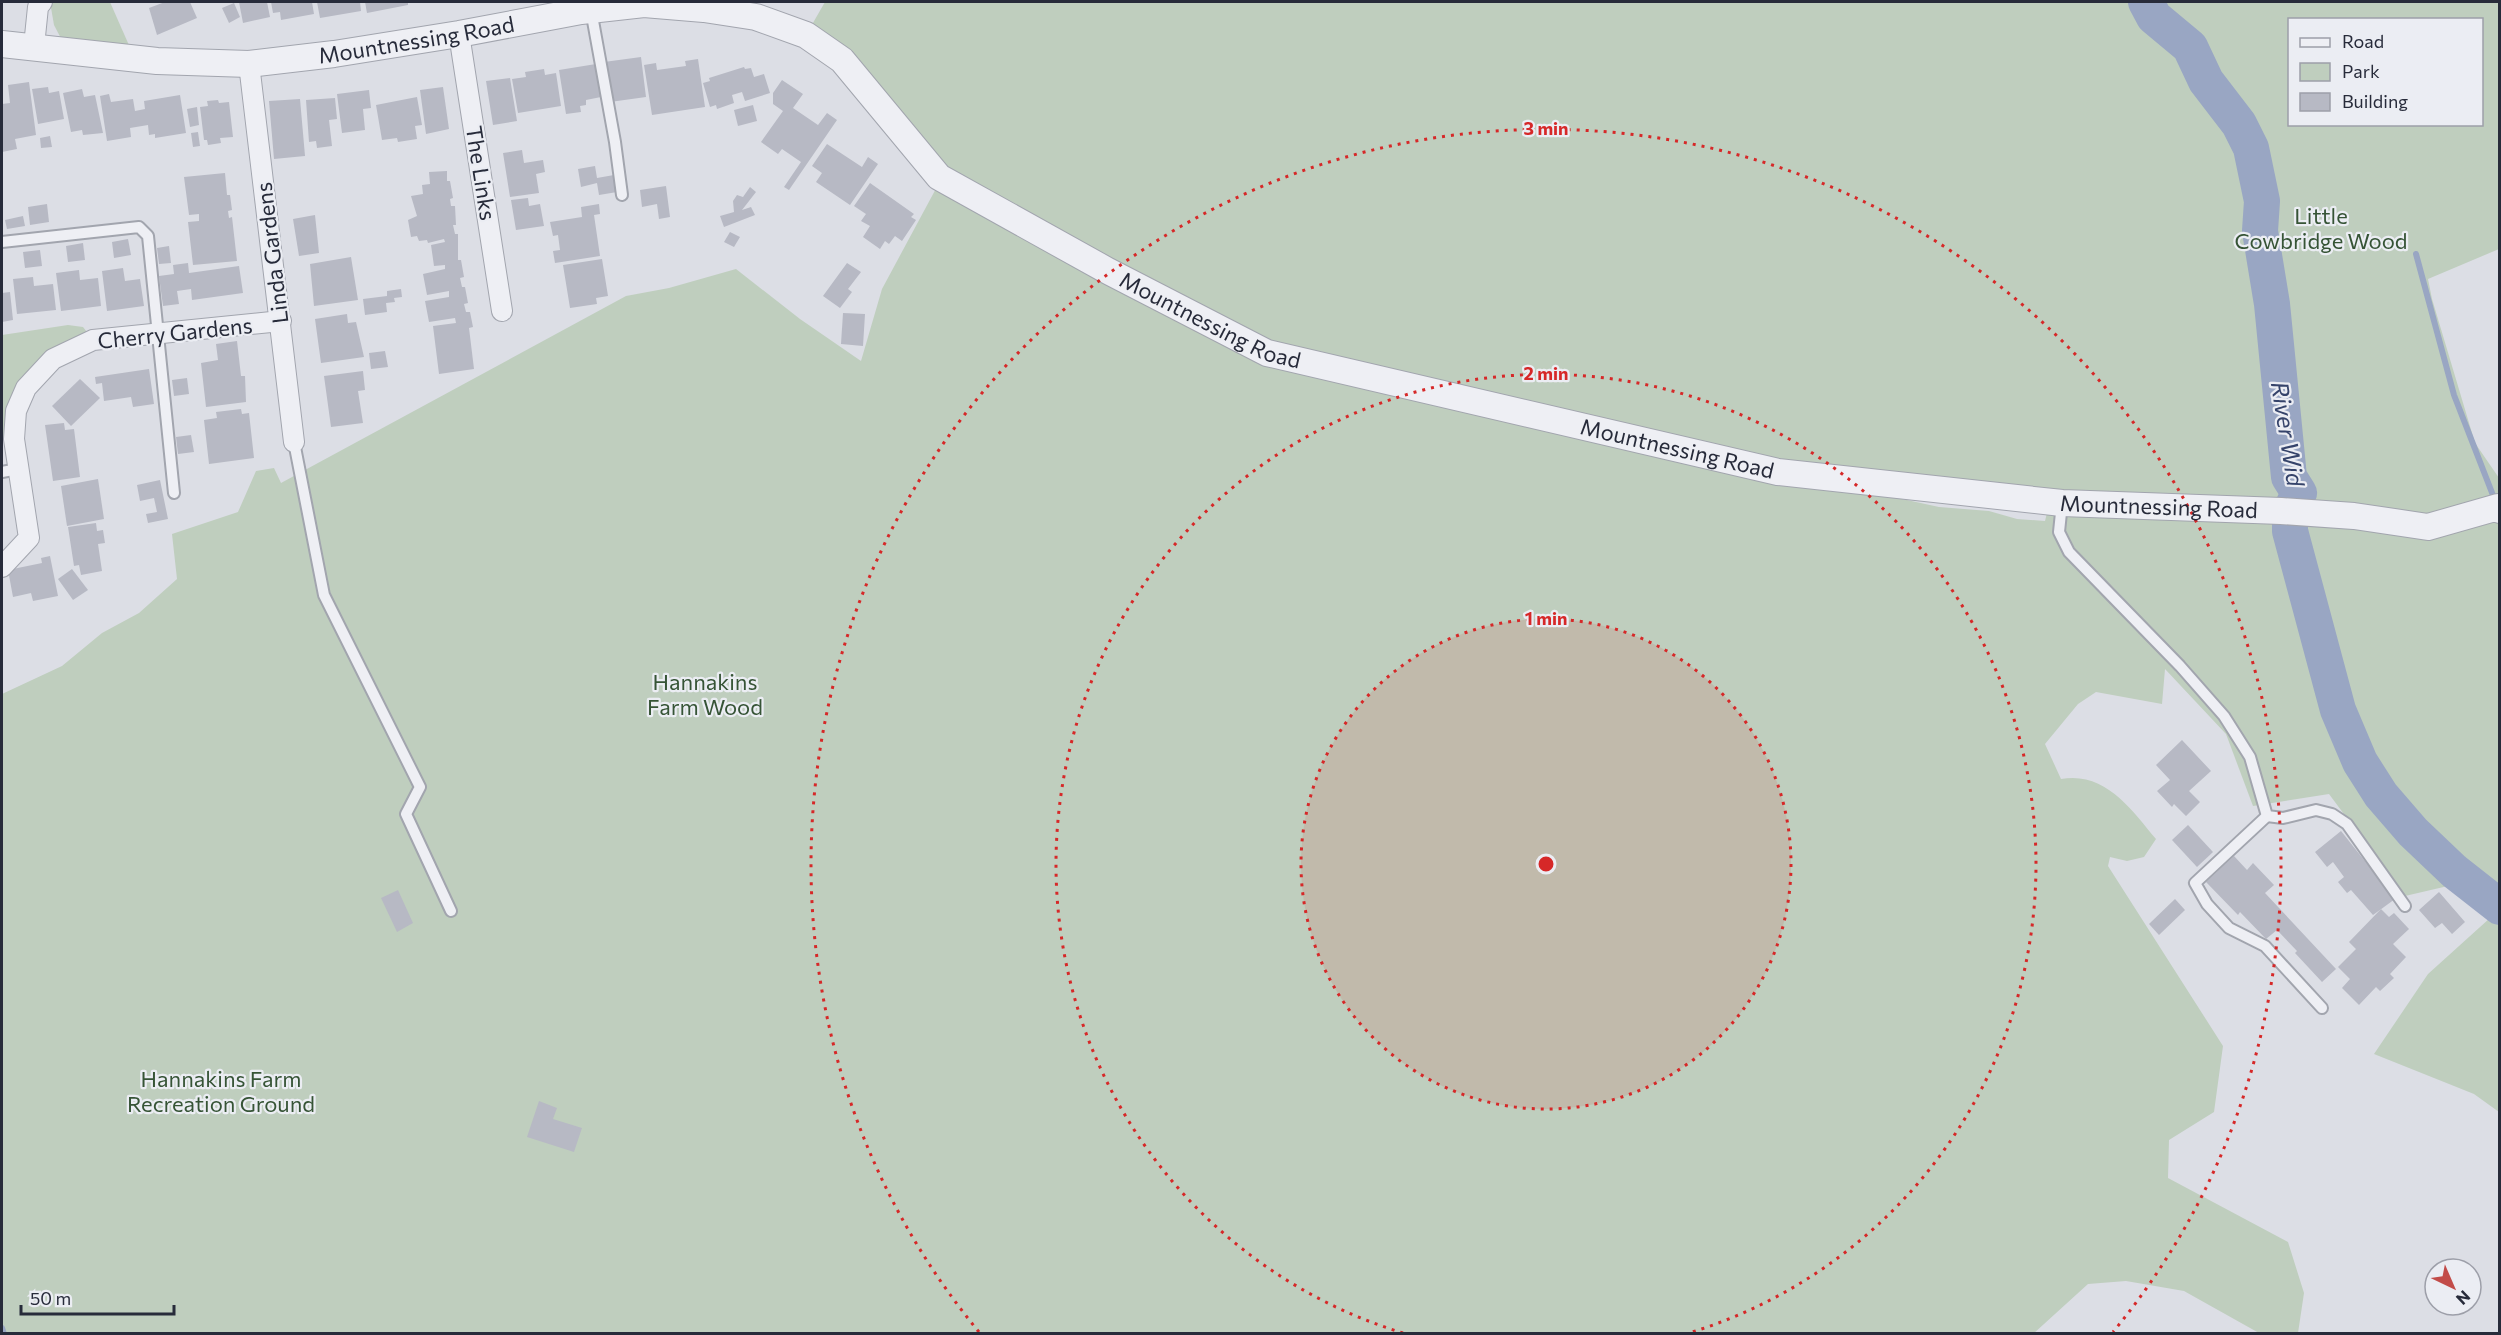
<svg xmlns="http://www.w3.org/2000/svg" width="2501" height="1335" viewBox="0 0 2501 1335" font-family="Commissioner,sans-serif">
	<style>
		.green { fill: #bfcebe; fill-rule: evenodd }
		.lines { fill: none; stroke-linecap: round; stroke-linejoin: round }
		.stream { stroke: #99a6c3; stroke-width: 6 }
		.river { stroke: #99a6c3; stroke-width: 36 }
		.building { fill: #b7b9c4 }
		.service-casing { stroke: #a2a5ae; stroke-width: 14 }
		.minor-casing { stroke: #a2a5ae; stroke-width: 22 }
		.tertiary-casing { stroke: #a2a5ae; stroke-width: 28 }
		.service { stroke: #eeeff4; stroke-width: 10 }
		.minor { stroke: #eeeff4; stroke-width: 20 }
		.tertiary { stroke: #eeeff4; stroke-width: 26 }
		.ring { fill: none; stroke: #d62828; stroke-width: 3; stroke-dasharray: 3 6 }
		.labels { text-anchor: middle; stroke-width: 4.5; stroke-linejoin: round; paint-order: stroke }
		.street-label { font-size: 22px; fill: #272b3a; stroke: #ebedf3 }
		.park-label { font-size: 22px; fill: #365436; stroke: #ebedf3 }
		.water-label { font-size: 24px; font-style: italic; fill: #35436a; stroke: #ebedf3 }
		.centre { fill: #d62828; stroke: #ebedf3; stroke-width: 3 }
		.ring-label { font-size: 18px; text-anchor: middle; font-weight: bold; fill: #d62828; stroke: #ebedf3; stroke-width: 4.5; stroke-linejoin: round; paint-order: stroke }
	</style>
	<rect width="100%" height="100%" fill="#dcdee5"/>
	<g class="green">
		<path d="M50,2H110L135,59L67,50L54,25Z"/>
		<path d="M825,2H2499V249L2428,279L2432,299L2475,443L2499,478V1112L2474,1094L2374,1054L2428,974L2490,918L2448,886L2405,896L2329,794L2253,806L2226,734L2165,669L2162,704L2096,692L2078,704L2045,744L2061,779C2105,771 2131,809 2156,839L2144,857L2127,861L2110,857L2108,866L2223,1046L2214,1112L2169,1140L2168,1178L2288,1242L2304,1293L2298,1333H2259L2184,1291L2126,1281L2088,1284L2033,1334L2,1333V694L62,666L102,633L139,613L177,579L172,534L238,512L256,471L274,468L281,483L626,296L669,288L736,269L800,319L861,361L882,289L939,183L806,35ZM2290,20H2482V124H2290ZM1750,454L1909,478L2052,493L2045,521L2017,519L1989,511L1939,507L1778,472Z"/>
		<path d="M68,325L83,327L93,340L26,388L14,439L2,438V335Z"/>
	</g>
	<g class="lines">
		<g class="stream">
			<path d="M2416,254L2454,395L2496,503"/>
			<path d="M2,1328L4,1334"/>
		</g>
		<path class="river" d="M2146,2L2154,17L2190,47L2206,81L2239,124L2251,148L2262,201L2260,231L2272,304L2289,477L2299,493L2290,512V531L2338,710L2360,762L2381,795L2413,832L2454,871L2500,907"/>
	</g>
	<g class="building">
		<path d="M165,2H190L197,18L157,35L149,8Z"/>
		<path d="M239,2H267L270,17L243,23Z"/>
		<path d="M271,2H312L314,14L281,20L280,12L273,13Z"/>
		<path d="M317,2H360L361,11L320,18Z"/>
		<path d="M365,2H408V5L367,13Z"/>
		<path d="M234,3L240,17L229,23L222,8Z"/>
		<path d="M641,57L646,97L610,102L604,62Z"/>
		<path d="M698,59L705,107L652,115L644,65L656,63L657,70L686,66L685,61Z"/>
		<path d="M596,64L601,97L586,100V105L580,106L581,112L566,114L559,70Z"/>
		<path d="M744,67L745,69L751,68L754,77L764,74L770,93L745,101L742,92L732,95L734,103L717,109L716,105L710,107L703,83L710,81L709,78Z"/>
		<path d="M544,69L545,75L556,73L561,106L518,113L512,79L526,77L525,72Z"/>
		<path d="M510,78L517,121L493,125L486,81Z"/>
		<path d="M782,80L803,94L793,108L818,125L827,113L837,120L789,190L784,187L801,162L782,149L778,154L761,142L783,111L773,104V93Z"/>
		<path d="M29,82L36,135L15,139L17,149L2,152V104L10,103L8,85Z"/>
		<path d="M48,87L49,93L59,91L64,119L38,124L32,89Z"/>
		<path d="M443,87L449,129L426,134L420,90Z"/>
		<path d="M82,89L84,97L95,95L103,133L83,135L82,130L71,132L63,93Z"/>
		<path d="M369,90L371,108L363,109L365,130L342,133L337,94Z"/>
		<path d="M109,94L111,102L133,99L135,111L145,109L144,101L180,95L186,133L155,138V134L149,135L148,125L130,128L131,137L107,141L100,96Z"/>
		<path d="M417,97L422,125L415,126L417,139L398,142L397,138L382,140L376,105Z"/>
		<path d="M335,98L337,119L329,120L332,146L317,148L316,141L309,142L306,100Z"/>
		<path d="M300,99L305,156L274,159L269,101Z"/>
		<path d="M218,100L219,103L229,102L233,137L220,138L221,143L208,145L207,140H204L200,107L208,106L207,101Z"/>
		<path d="M753,105L757,121L738,126L734,110Z"/>
		<path d="M197,107L199,125L190,127L187,109Z"/>
		<path d="M198,132L200,146L193,147L191,133Z"/>
		<path d="M50,136L52,147L41,148L40,138Z"/>
		<path d="M827,144L862,167L868,157L878,164L850,205L816,182L822,173L812,166Z"/>
		<path d="M522,150L524,163L543,160L545,172L536,174L539,193L510,197L503,153Z"/>
		<path d="M595,166L597,178L614,175L617,192L599,195L597,183L581,187L578,169Z"/>
		<path d="M447,171V181H450L453,198L450,199L451,206H455L456,225H453L455,234H458V260H461L464,277L460,278L462,287H465L468,303L464,304L466,312H470L473,327L469,328L474,369L439,374L433,326L456,323L455,318L429,322L425,301L449,297V291L427,295L423,274L445,269V265L434,266L431,245L445,242L444,239L428,243L427,240L419,241L417,236L411,237L408,220L417,216L411,196L423,194L422,185L430,184L429,172Z"/>
		<path d="M225,173L227,195H230L232,210L228,211L229,218L232,217L237,261L193,265L188,222L199,221V214L189,215L184,177Z"/>
		<path d="M870,183L914,214L911,217L916,220L902,241L895,236L889,244L885,241L880,249L863,237L870,226L861,221L866,214L854,206Z"/>
		<path d="M666,186L670,217L659,219L657,204L642,207L640,190Z"/>
		<path d="M750,187L756,192L742,210L751,207L755,215L724,227L720,216L734,212L733,201L737,195L743,197Z"/>
		<path d="M528,198L529,206L540,204L544,226L516,230L511,200Z"/>
		<path d="M47,204L49,222L30,225L28,207Z"/>
		<path d="M599,204L600,214L594,215L600,256L555,263L553,251L560,250L558,235L553,236L550,222L582,217L581,207Z"/>
		<path d="M315,215L319,253L299,256L293,219Z"/>
		<path d="M23,216L25,226L7,229L5,220Z"/>
		<path d="M730,232L740,237L734,247L724,242Z"/>
		<path d="M128,239L131,255L114,258L112,242Z"/>
		<path d="M83,243L85,260L68,262L66,246Z"/>
		<path d="M169,246L171,263L159,264L157,248Z"/>
		<path d="M40,250L42,266L25,268L23,252Z"/>
		<path d="M351,257L358,300L314,306L310,264Z"/>
		<path d="M602,259L608,296L596,298L597,304L570,308L563,265Z"/>
		<path d="M188,263L189,273L239,266L243,293L192,300L191,289L177,291L179,304L163,306L159,276L174,274L173,265Z"/>
		<path d="M847,263L861,272L848,289L852,292L840,308L823,296Z"/>
		<path d="M123,268L125,281L140,279L144,306L107,311L102,271Z"/>
		<path d="M79,270L80,280L98,278L101,306L61,311L56,273Z"/>
		<path d="M33,277L34,286L53,284L56,310L17,314L13,279Z"/>
		<path d="M401,289L402,297L394,298L395,302L386,303L387,312L365,315L363,299L387,296V291Z"/>
		<path d="M10,292L13,320L2,322V293Z"/>
		<path d="M843,313L865,314L863,346L841,344Z"/>
		<path d="M347,314L348,323L356,322L364,357L321,363L315,319Z"/>
		<path d="M237,341L241,376H245L246,402L206,407L201,363L218,360L216,344Z"/>
		<path d="M385,351L388,367L371,369L369,353Z"/>
		<path d="M149,369L154,404L133,407L131,397L104,401L102,383L96,384L95,377Z"/>
		<path d="M363,371L365,390L358,391L363,423L331,427L324,376Z"/>
		<path d="M187,378L189,394L174,396L172,380Z"/>
		<path d="M80,379L100,398L71,426L52,406Z"/>
		<path d="M241,409L242,414L249,413L254,458L209,464L204,420L217,418L216,412Z"/>
		<path d="M64,423L65,430L74,429L80,477L53,481L45,425Z"/>
		<path d="M191,435L194,452L178,454L176,437Z"/>
		<path d="M98,479L104,519L67,526L61,486Z"/>
		<path d="M160,480L168,519L148,523L146,514L157,512L154,498L140,501L137,485Z"/>
		<path d="M96,523L97,531L103,530L105,543L98,544L102,571L81,575L79,565L74,566L68,527Z"/>
		<path d="M50,556L58,596L33,601L31,593L13,597L8,570L42,563L41,558Z"/>
		<path d="M72,569L88,590L73,600L58,579Z"/>
		<path d="M2182,740L2211,771L2189,791L2200,802L2186,816L2174,804L2172,807L2157,791L2170,780L2156,765Z"/>
		<path d="M2188,825L2213,852L2197,867L2172,840Z"/>
		<path d="M2341,831L2395,899L2373,915L2351,890L2347,893L2338,882L2344,877L2333,862L2327,867L2315,852Z"/>
		<path d="M2234,856L2247,870L2253,863L2274,885L2265,893L2336,969L2322,982L2295,953L2297,951L2277,930L2266,939L2240,912L2238,915L2206,882Z"/>
		<path d="M398,890L413,923L397,932L381,898Z"/>
		<path d="M2439,892L2465,922L2452,934L2442,923L2435,928L2419,910Z"/>
		<path d="M2175,899L2185,910L2159,935L2149,924Z"/>
		<path d="M2381,909L2389,917L2394,913L2409,929L2393,944L2406,957L2390,974L2394,978L2380,991L2376,987L2359,1005L2342,988L2350,979L2338,967L2356,949L2349,942Z"/>
		<path d="M539,1101L557,1108L553,1119L582,1128L574,1152L527,1137Z"/>
	</g>
	<g class="lines">
		<g class="service-casing">
			<g id="service">
				<path d="M591,10L615,142L622,195"/>
				<path d="M2,242L139,227L148,236L174,493"/>
				<path d="M294,442L324,595L420,787L406,814L451,911"/>
				<path d="M2,472L18,469"/>
				<path d="M2062,503L2059,532L2069,552L2180,666L2224,716L2250,757L2267,816L2283,818L2316,810L2332,814L2347,824L2405,906"/>
				<path d="M2267,816L2195,883L2207,904L2229,928L2265,946L2322,1008"/>
			</g>
		</g>
		<g class="minor-casing">
			<g id="minor">
				<path d="M459,34L502,311"/>
				<path d="M34,46L38,7L42,2"/>
				<path d="M249,64L294,442"/>
				<path d="M2,567L29,538L14,439L16,411L26,388L53,359L93,340L281,321"/>
			</g>
		</g>
		<g class="tertiary-casing">
			<g id="tertiary">
				<path id="s1" d="M2,44L157,61L249,64L334,54L459,34L581,11L644,4L704,9L756,17L806,35L842,60L939,177L1108,271L1267,353L1778,472L2062,503L2281,511L2354,516L2428,527L2498,507L2500,510"/>
			</g>
		</g>
		<use href="#service" class="service"/>
		<use href="#minor" class="minor"/>
		<use href="#tertiary" class="tertiary"/>
	</g>
	<circle cx="1546" cy="864" r="245" fill="#d62828" fill-opacity=".12"/>
	<g class="ring">
		<circle cx="1546" cy="864" r="245"/>
		<path d="M1403 1333A490 490 0 1 1 1689 1333"/>
		<path d="M979 1332A735 735 0 1 1 2113 1332"/>
	</g>
	<g class="labels">
		<g class="street-label">
			<text dy="8" stroke="none"><textPath href="#s1" startOffset="417">Mountnessing Road</textPath></text>
			<text transform="translate(481 173) rotate(81)" y="8">The Links</text>
			<text transform="translate(272 253) rotate(-97)" y="8">Linda Gardens</text>
			<text dy="8" stroke="none"><textPath href="#s1" startOffset="1317">Mountnessing Road</textPath></text>
			<text transform="translate(175 333) rotate(-6)" y="8">Cherry Gardens</text>
			<text dy="8" stroke="none"><textPath href="#s1" startOffset="1803">Mountnessing Road</textPath></text>
			<text dy="8" stroke="none"><textPath href="#s1" startOffset="2289">Mountnessing Road</textPath></text>
		</g>
		<g class="park-label">
			<text x="2321" y="224">Little<tspan x="2321" dy="25">Cowbridge Wood</tspan></text>
			<text x="705" y="690">Hannakins<tspan x="705" dy="25">Farm Wood</tspan></text>
			<text x="221" y="1087">Hannakins Farm<tspan x="221" dy="25">Recreation Ground</tspan></text>
		</g>
		<g class="water-label">
			<text transform="translate(2287 434) rotate(81)" y="8">River Wid</text>
		</g>
	</g>
	<circle cx="1546" cy="864" r="9" class="centre"/>
	<g class="ring-label">
		<text x="1546" y="135">3 min</text>
		<text x="1546" y="380">2 min</text>
		<text x="1546" y="625">1 min</text>
	</g>
	<rect width="2501" height="1335" fill="none" stroke="#272b3a" stroke-width="6"/>
	<rect x="2288" y="18" width="195" height="108" fill="#ebedf3" stroke="#9d9fa9" stroke-width="1.5"/>
	<rect x="2300" y="38" width="30" height="9" fill="#eeeff4" stroke="#9d9fa9" stroke-width="1.5"/>
	<text x="2342" y="48" font-size="18" fill="#272b3a">Road</text>
	<rect x="2300" y="63" width="30" height="18" fill="#bfcebe" stroke="#9d9fa9" stroke-width="1.5"/>
	<text x="2342" y="78" font-size="18" fill="#272b3a">Park</text>
	<rect x="2300" y="93" width="30" height="18" fill="#b7b9c4" stroke="#9d9fa9" stroke-width="1.5"/>
	<text x="2342" y="108" font-size="18" fill="#272b3a">Building</text>
	<g transform="translate(2453 1287) rotate(136)"><circle r="28" fill="#ebedf3" stroke="#9d9fa9" stroke-width="1.5"/>
	<path d="M0-4.5L10 22L0 15L-10 22Z" fill="#c24c49"/>
	<text y="-9" font-size="16" font-weight="bold" text-anchor="middle" fill="#272b3a">N</text>
	</g>
	<path d="M21 1305v9h153v-9" fill="none" stroke="#272b3a" stroke-width="3"/>
	<text x="30" y="1305" font-size="18" fill="#272b3a" stroke="#ebedf3" stroke-width="4.5" paint-order="stroke">50 m</text>
</svg>
